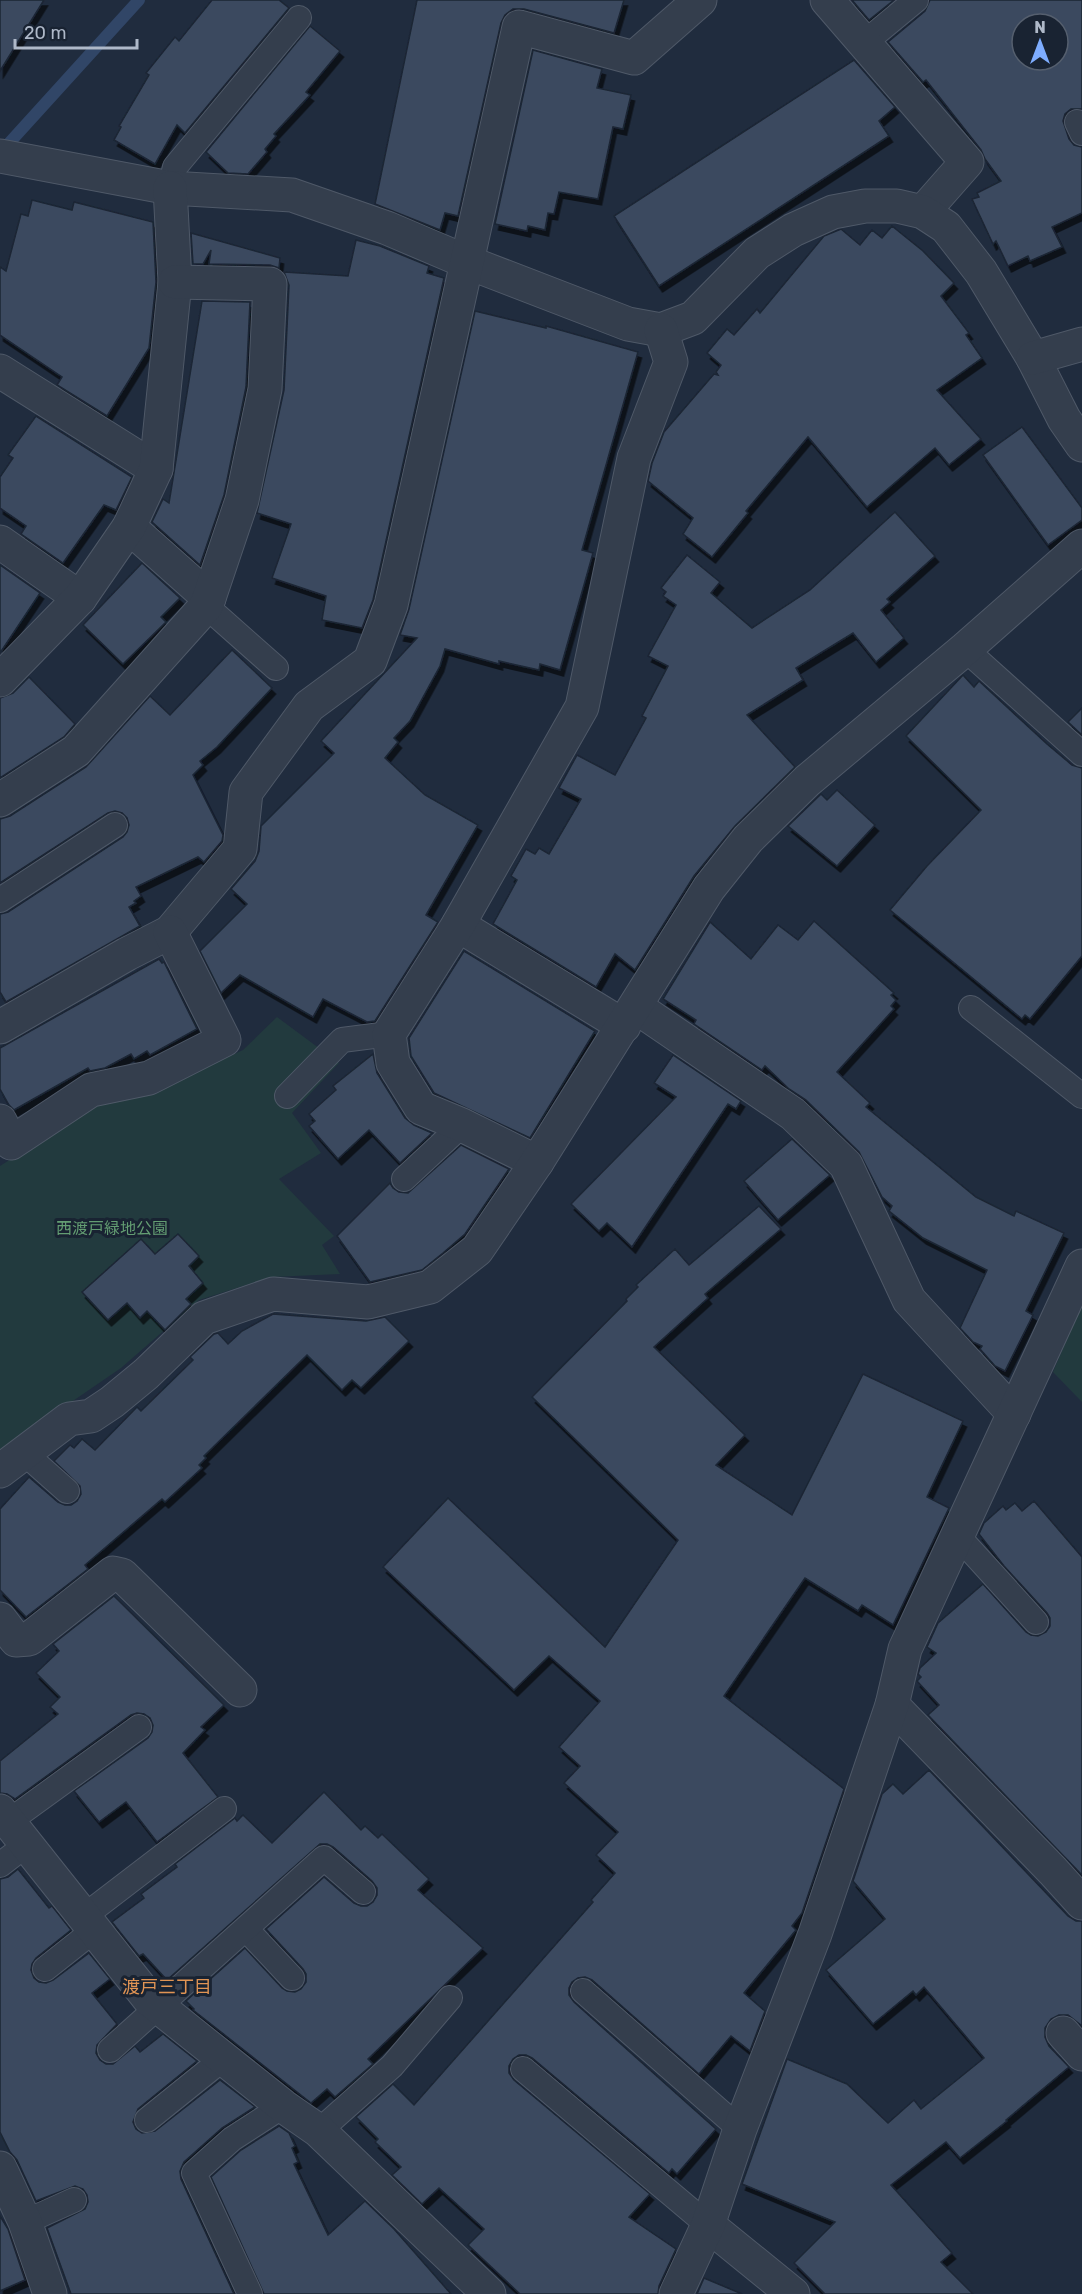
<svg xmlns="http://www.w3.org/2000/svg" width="1082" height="2294" viewBox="0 0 1082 2294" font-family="Rubik,'Noto Sans JP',sans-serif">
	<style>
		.green { fill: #223a3e }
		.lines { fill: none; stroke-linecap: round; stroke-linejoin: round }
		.stream { stroke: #314667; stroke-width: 12 }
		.building { fill: #3b495e; stroke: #1b2534; stroke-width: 1.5; fill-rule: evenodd; filter: url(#shadow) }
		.lane-casing { stroke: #4f5968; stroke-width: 26 }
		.street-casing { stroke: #4f5968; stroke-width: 35 }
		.lane { stroke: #343e4d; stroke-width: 24 }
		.street { stroke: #343e4d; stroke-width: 33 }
		.labels { text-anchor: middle; stroke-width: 6; stroke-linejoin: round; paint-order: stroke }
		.park-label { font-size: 16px; fill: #639d72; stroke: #192332 }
		.neighbourhood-label { font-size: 18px; fill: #e09454; stroke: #192332 }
	</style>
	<defs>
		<filter id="shadow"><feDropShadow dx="3.5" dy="6" stdDeviation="0" flood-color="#0009"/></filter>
	</defs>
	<rect width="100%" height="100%" fill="#202c3e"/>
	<g class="green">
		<path d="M277,1017L339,1063L292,1113L321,1153L279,1179L334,1236L322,1245L340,1274L272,1277L199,1300L121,1368L0,1451V1166L102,1101L150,1093L243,1050Z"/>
		<path d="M1082,1303V1402L1053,1372Z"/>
	</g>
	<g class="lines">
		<path class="stream" d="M1,152L139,0"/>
	</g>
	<g class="building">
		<path d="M0,0H44L0,71Z"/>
		<path d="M212,0H279L289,8L185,133L177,125L155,164L114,140L121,127L119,126L149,75L146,73L175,37L179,41Z"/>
		<path d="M417,0H624L614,33L524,9H513L505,15L501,23L458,216L445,213L440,230L375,204Z"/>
		<path d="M852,0H894L869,20Z"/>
		<path d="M930,0H1082V109H1071L1065,114L1063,121L1069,139L1074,145L1082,147V213L1052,227L1062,247L1030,261L1028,256L1008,266L996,241L993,244L972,199L979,197L977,193L1001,181L985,159L981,150L926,80L923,82L888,42L925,11ZM1022,24H1058V60H1022Z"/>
		<path d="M310,26L340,51L306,92L310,95L274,134L276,136L265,149L267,152L248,174L228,173L206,152Z"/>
		<path d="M533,50L602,69L597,88L631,95L623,129L613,127L598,199L559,192L554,214L548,213L545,230L528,226L527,231L495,224Z"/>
		<path d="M854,60L895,107L879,121L889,136L659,286L614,216Z"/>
		<path d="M32,200L72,210L74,202L153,222L156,282L149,348L107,416L57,385L62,377L0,335V267L6,271L21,214L28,216Z"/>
		<path d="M892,226L923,251L954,283L941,296L969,333L966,335L982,358L937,390L981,439L949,465L935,448L867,507L808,437L746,511L748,513L712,557L683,534L693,518L648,481L652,463L664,432L714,374L718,375L716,372L721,365L707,353L727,329L734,335L757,309L760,313L824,236L841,229L860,245L872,230L882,238Z"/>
		<path d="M191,233L280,258L279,268L270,265L209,264L211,250L203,264H193Z"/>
		<path d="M356,240L380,246L429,266L427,273L444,278L373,600L362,628L322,620L326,596L272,578L291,524L257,513L284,390L289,285L284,272L348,276Z"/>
		<path d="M202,301L250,302L246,387L224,495L200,565L152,522L163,499L169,503Z"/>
		<path d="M475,311L546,328V326L638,352L582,550L593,553L560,670L540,664L539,670L499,661V664L445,649L440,666L410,721L394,738L398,742L385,758L425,795L478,825L426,915L438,922L375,1021L367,1022L323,999L313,1017L240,975L221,993L200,951L247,904L231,889L255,861L259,851L261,826L334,753L321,741L417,638L400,635L409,609Z"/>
		<path d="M36,416L132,477L116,510L104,505L63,563L21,534L26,526L0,508V477L13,458L8,455Z"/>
		<path d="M1022,427L1082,508V520L1048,545L983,455Z"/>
		<path d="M895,512L935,556L887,599L890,602L881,610L904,638L876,662L853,633L796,668L803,680L747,715L795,767L735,826L694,876L635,970L615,954L596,987L493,924L517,880L511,876L526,849L535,854L539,848L549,854L581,799L559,788L577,755L615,775L646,718L642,716L668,666L648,656L676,605L663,596L666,592L661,588L687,555L720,582L711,593L752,628L810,590Z"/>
		<path d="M142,563L180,598L161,617L166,622L123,664L83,625Z"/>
		<path d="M0,565L40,593L0,653Z"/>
		<path d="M232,650L272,688L217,747L200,761L203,765L193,775L223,835L222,841L204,862L198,857L136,887L141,896L134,901L136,903L129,907L140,926L6,1002L0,992V914L8,912L123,837L127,832L129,825L127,818L122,813L115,811L108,813L0,883V819L10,816L86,767L150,696L170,715Z"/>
		<path d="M963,675L974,687L979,681L1047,744L1072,765L1082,768V956L1030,1019L1025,1015L1022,1019L890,910L927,866L981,810L906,736Z"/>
		<path d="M29,677L75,724L64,737L0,778V698L13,693Z"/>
		<path d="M1082,708V735L1068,722Z"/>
		<path d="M837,790L875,825L837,866L788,826L821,794L827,800Z"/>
		<path d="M814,921L894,993L891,995L896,1000L891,1006L894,1009L837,1072L870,1103L866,1107L976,1197L1014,1216L1016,1211L1064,1233L1026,1311L1033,1315L1005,1371L995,1366L980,1349L982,1346L973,1342L960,1328L987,1270L923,1238L889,1211L892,1206L882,1197L859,1152L806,1100L789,1089L765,1066L762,1070L694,1024L696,1020L663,999L710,922L751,959L778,925L798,940Z"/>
		<path d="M464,951L595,1031L530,1138L434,1093L411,1056L409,1038Z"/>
		<path d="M159,959L162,963L164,962L197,1029L150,1055L147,1051L134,1059L131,1054L105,1068L90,1071L88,1068L14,1110L9,1105L0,1089V1048Z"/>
		<path d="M373,1054L377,1073L405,1118L414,1125L432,1133L400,1163L369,1130L338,1159L309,1126L315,1121L309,1114L336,1090L333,1086Z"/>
		<path d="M673,1055L741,1101L736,1109L728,1104L632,1247L607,1223L599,1231L571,1204L676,1097L654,1083Z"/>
		<path d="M792,1139L830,1175L778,1220L744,1181Z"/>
		<path d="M461,1145L509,1169L465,1234L443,1253L422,1270L370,1282L337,1236L390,1183L393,1188L399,1192L408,1193Z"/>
		<path d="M759,1206L781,1229L705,1294L708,1298L654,1347L745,1435L716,1465L792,1515L863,1374L963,1421L927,1497L949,1508L893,1625L862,1605L858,1611L805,1578L724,1696L844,1789L802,1913L792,1926L796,1930L744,1993L765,2011L750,2051L731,2036L699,2074L592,1980L585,1977L578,1978L572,1982L569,1988V1995L574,2002L716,2129L677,2174L672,2169L669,2173L532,2058L526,2055H519L513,2059L509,2066V2073L514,2080L650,2194L629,2217L676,2249L659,2286L658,2294H520L468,2245L484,2229L439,2188L422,2204L392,2175L401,2167L375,2142L378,2139L356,2117L393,2084L414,2105L593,1902L591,1900L615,1873L596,1855L618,1832L564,1783L580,1766L559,1747L600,1701L549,1656L514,1690L383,1567L448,1498L605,1647L678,1540L532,1397L627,1301L626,1299L638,1287L636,1285L675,1249L689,1265Z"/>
		<path d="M178,1234L199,1256L189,1266L203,1283L186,1299L191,1304L165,1330L147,1311L140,1318L127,1303L108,1320L82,1292L141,1239L155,1254Z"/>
		<path d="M273,1314L366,1321L385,1317L409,1341L361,1388L352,1380L342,1390L307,1355L204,1456L206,1458L199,1465L202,1468L165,1502L162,1499L85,1565L88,1569L26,1617L0,1590V1509L29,1477L58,1502L65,1505H71L77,1501L81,1494L80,1486L54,1461L70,1445L74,1448L82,1439L95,1450L137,1407L141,1411L193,1360L190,1357L214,1334L218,1333L228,1344L242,1331Z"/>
		<path d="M1034,1501L1082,1557V1875L928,1715L939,1705L917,1681L921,1677L918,1674L920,1668L936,1653L927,1647L938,1623L983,1584L1026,1632L1031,1635L1038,1636L1046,1632L1050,1626V1618L1047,1613L1004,1566L979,1534L984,1523L1003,1506L1006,1510L1015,1503L1022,1511Z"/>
		<path d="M114,1596L224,1705L201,1727L205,1730L183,1753L218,1797L157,1842L126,1802L99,1822L74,1791L148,1738L152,1732L153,1725L150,1718L144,1714L137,1713L131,1715L15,1799L7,1794L0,1793V1761L58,1714L50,1707L60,1697L36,1673L59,1651L53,1644Z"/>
		<path d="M929,1770L1068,1916L1076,1921H1082V2026L1068,2015H1059L1051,2019L1045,2028V2037L1049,2046L1069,2067L1006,2120L1007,2121L960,2158L946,2142L891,2185L952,2253L941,2262L973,2294H825L794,2263L835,2222L742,2184L787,2059L847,2084L888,2123L914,2100L921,2109L984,2058L924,1987L916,1995L913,1991L873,2024L826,1970L885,1919L853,1881L882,1794L893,1784L903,1794Z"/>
		<path d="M324,1792L361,1830L365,1826L378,1838L382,1834L429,1879L418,1890L483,1948L368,2059L373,2064L335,2097L327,2089L311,2103L193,2010L194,2009L186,2001L245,1948L282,1988L287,1991L295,1992L301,1989L306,1982V1974L303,1969L266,1929L324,1877L354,1903L361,1906H367L373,1902L377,1895V1888L372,1881L333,1847L327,1844H320L167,1980L143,1954L139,1956L112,1922L144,1898L141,1894L177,1867L175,1864L235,1818L237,1821L243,1815L272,1843Z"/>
		<path d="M18,1869L49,1908L52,1906L71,1930L36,1958L32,1964L31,1970L34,1978L39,1982L46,1983L53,1980L89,1953L110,1979L92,1993L117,2024L97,2045L96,2053L100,2060L106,2064H113L135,2046L140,2052L163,2034L197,2061L138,2109L133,2122L136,2129L142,2133L155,2131L220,2080L255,2107L222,2128L184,2162L180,2171L181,2179L234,2294H71L47,2228L85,2209L88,2202L87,2195L83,2189L75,2186L36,2201L17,2160L10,2152L0,2132V1879L8,1877Z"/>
		<path d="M279,2126L289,2133L295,2146L292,2148L298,2162L294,2164L328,2235L365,2201L394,2229L451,2294H264L211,2177L241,2150Z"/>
		<path d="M0,2216L8,2229L25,2280L0,2291Z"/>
		<path d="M704,2278L742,2294H697Z"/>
	</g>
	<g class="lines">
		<g class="lane-casing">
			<g id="lane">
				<path d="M864,43L916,0"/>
				<path d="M1077,122L1082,133"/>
				<path d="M170,188L175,167L299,18"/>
				<path d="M206,606L276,668"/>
				<path d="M965,649L1082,754"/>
				<path d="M0,900L115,825"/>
				<path d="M971,1008L1082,1096"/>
				<path d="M287,1096L342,1040L389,1034"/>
				<path d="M404,1179L462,1125"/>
				<path d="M23,1452L67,1491"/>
				<path d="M956,1534L1036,1622"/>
				<path d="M8,1822L139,1727"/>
				<path d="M0,1865L26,1845"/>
				<path d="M83,1917L224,1809"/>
				<path d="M246,1929L292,1978"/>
				<path d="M45,1969L93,1931"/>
				<path d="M583,1991L740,2129"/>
				<path d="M110,2050L324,1858L363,1892"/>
				<path d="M523,2069L708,2225"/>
				<path d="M147,2120L224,2058"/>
				<path d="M319,2131L392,2066L450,1998"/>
				<path d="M25,2222L74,2200"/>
				<path d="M250,2294L194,2173L232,2139L283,2106"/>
			</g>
		</g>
		<g class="street-casing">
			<g id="street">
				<path d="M827,0L967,162L923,212"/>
				<path d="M0,156L170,188L292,195L387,228L467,262L628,324L661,330L693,318L757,253L793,230L833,212L865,206H897L923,212L946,227L981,272L1033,358L1064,419L1082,445"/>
				<path d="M1033,358L1082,344"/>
				<path d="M0,371L156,469"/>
				<path d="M129,527L209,598"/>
				<path d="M0,542L80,598"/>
				<path d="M0,680L80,598L129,527L156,469L175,282L170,188"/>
				<path d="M0,800L76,751L206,606L209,598L242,500L265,389L270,284L175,282"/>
				<path d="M458,925L624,1026"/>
				<path d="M636,1007L793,1114L846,1165L909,1300L1014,1414"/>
				<path d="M0,1027L127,954L170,932L240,849L246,792L309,706L370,661L391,605L519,27L634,58L700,0"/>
				<path d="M0,1121L11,1143L91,1090L149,1078L224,1040L170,932"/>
				<path d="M537,1162L462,1125L421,1108L393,1063L389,1034L458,925L582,707L634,458L671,362L661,330"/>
				<path d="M0,1471L69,1419L91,1416L112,1402L146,1374L204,1318L273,1294L368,1302L430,1287L477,1250L537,1162L709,888L748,839L807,781L965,649L1082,546"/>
				<path d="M0,1619L16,1640L29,1639L113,1573L122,1575L240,1690"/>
				<path d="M892,1705L1053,1871L1082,1903"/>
				<path d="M0,1811L150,2000L283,2106L319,2131L489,2294"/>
				<path d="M1063,2033L1082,2054"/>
				<path d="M0,2168L25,2222L50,2294"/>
				<path d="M708,2225L793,2294"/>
				<path d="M676,2294L708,2225L740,2129L815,1934L892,1705L905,1649L1082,1266"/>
			</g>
		</g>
		<use href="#lane" class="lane"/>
		<use href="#street" class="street"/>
	</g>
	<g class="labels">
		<g class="park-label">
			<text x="112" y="1234">西渡戸緑地公園</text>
		</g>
		<g class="neighbourhood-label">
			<text x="167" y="1993">渡戸三丁目</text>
		</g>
	</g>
	<g transform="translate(1040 42)"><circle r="28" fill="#192332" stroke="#555f6e" stroke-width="1.5"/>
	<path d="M0-4.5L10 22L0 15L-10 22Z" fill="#7eadff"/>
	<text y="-9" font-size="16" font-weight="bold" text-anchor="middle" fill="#afb9c9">N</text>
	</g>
	<path d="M15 39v9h122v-9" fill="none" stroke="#afb9c9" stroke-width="3"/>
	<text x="24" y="39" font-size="18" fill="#afb9c9" stroke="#192332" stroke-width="4.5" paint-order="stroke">20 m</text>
</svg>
